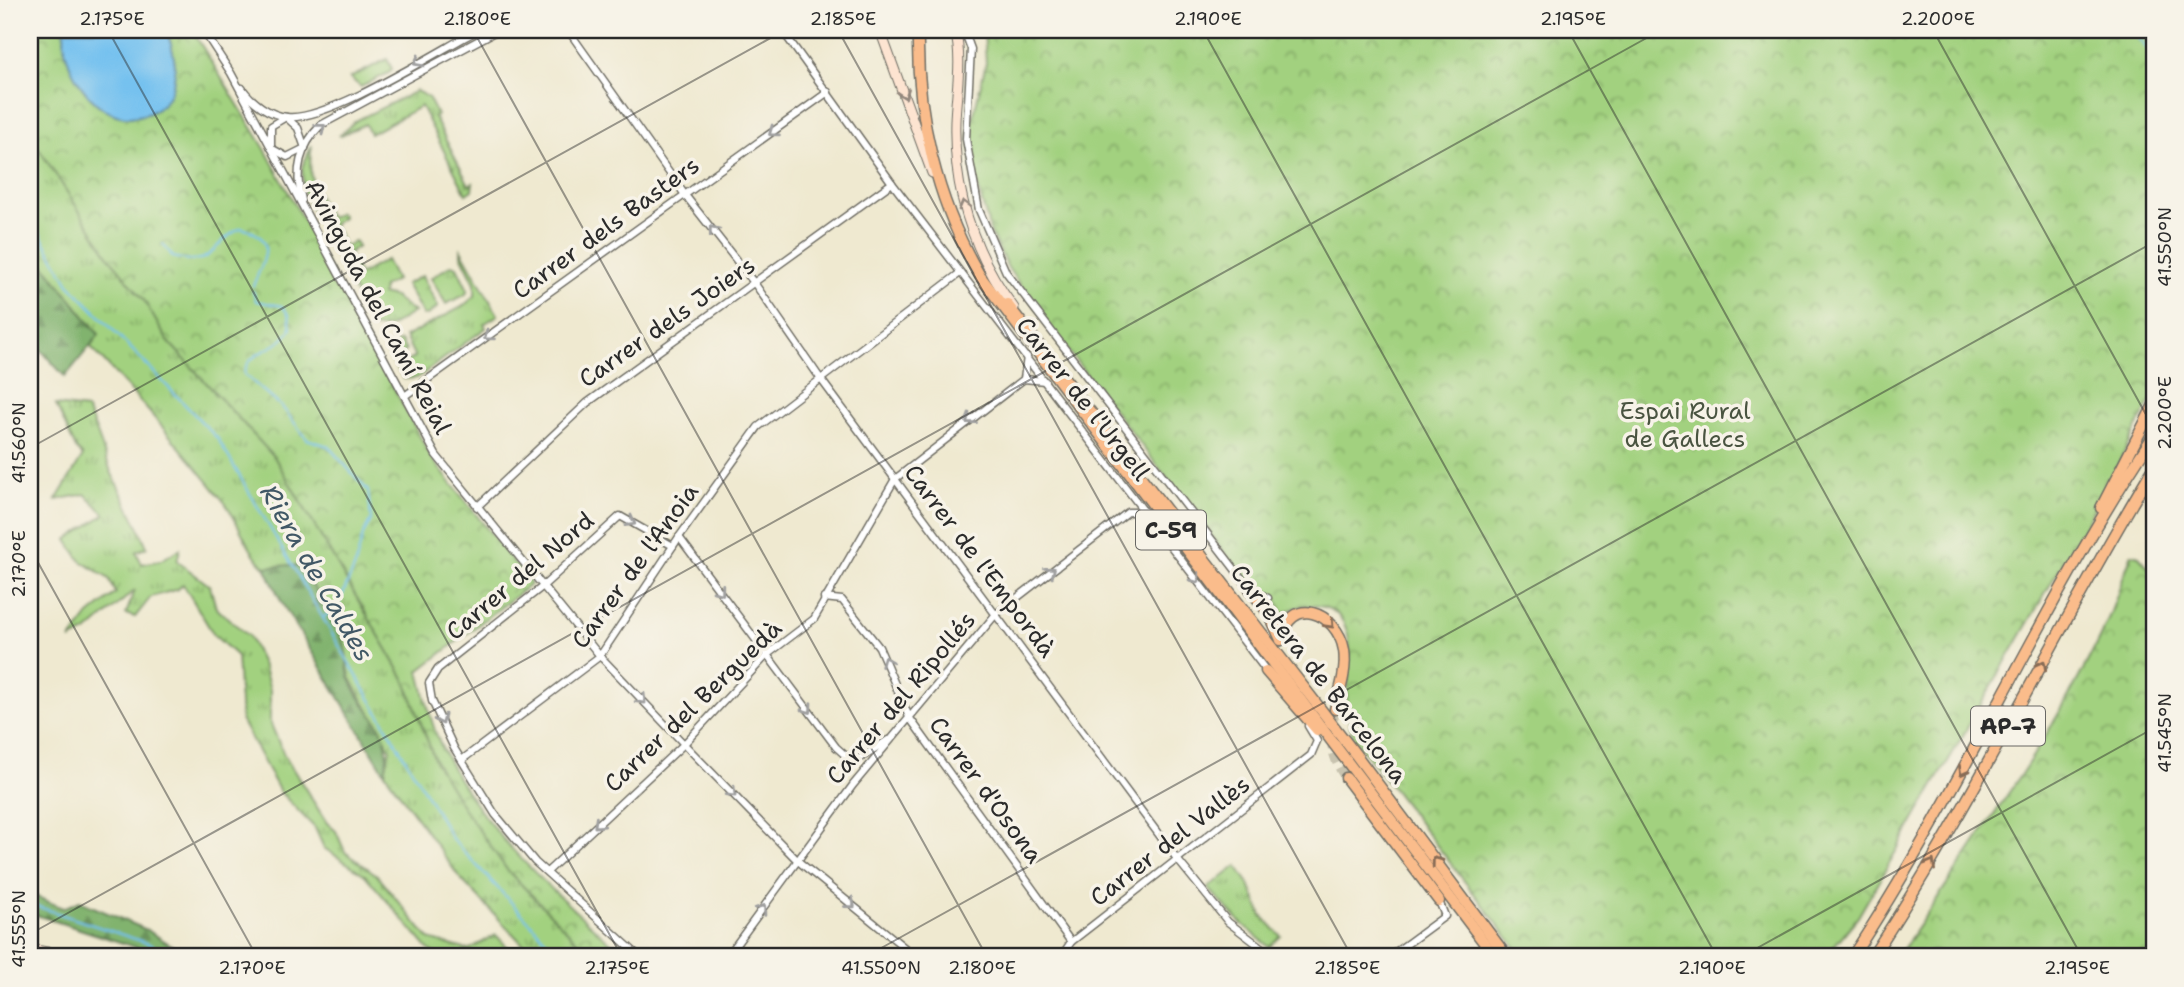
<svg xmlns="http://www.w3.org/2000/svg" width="2184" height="987" viewBox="0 0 2184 987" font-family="'Shantell Sans',sans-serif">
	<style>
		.grass { fill: url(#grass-tufts); stroke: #667e55; stroke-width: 2 }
		.forest { fill: url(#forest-firs); stroke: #566f4c; stroke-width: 2 }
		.park { fill: url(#park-crowns); stroke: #667e55; stroke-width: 2 }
		.water { fill: #75c1ef; stroke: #50768d; stroke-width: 2 }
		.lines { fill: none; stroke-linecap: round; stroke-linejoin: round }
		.stream { stroke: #75c1ef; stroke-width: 2 }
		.highway-tunnel { stroke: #c8c3af; stroke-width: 10; stroke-dasharray: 10 5; stroke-linecap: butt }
		.street-casing { stroke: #706e65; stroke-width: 9 }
		.secondary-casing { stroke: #706e65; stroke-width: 11 }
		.highway-casing { stroke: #706e65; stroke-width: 13 }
		.street { stroke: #fff; stroke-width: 6 }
		.secondary { stroke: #fde4d1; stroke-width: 9 }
		.highway { stroke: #fabc8b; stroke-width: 10 }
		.oneway { stroke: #a0a0a0 }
		.oneway2 { stroke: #94887e }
		.oneway3 { stroke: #886c56 }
		.ticks { fill: none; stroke: #2b2b2b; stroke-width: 2; stroke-opacity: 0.45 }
		.labels { text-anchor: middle; stroke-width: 7; stroke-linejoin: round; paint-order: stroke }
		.shield { fill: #f7f3e8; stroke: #686764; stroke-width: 2 }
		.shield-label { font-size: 23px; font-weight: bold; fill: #2b2b2b }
		.street-label { font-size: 24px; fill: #2b2b2b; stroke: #f7f3e8 }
		.park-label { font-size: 24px; fill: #495440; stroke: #f7f3e8 }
		.water-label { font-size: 26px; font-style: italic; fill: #415866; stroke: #f7f3e8 }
		.neatline { fill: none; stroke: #2b2b2b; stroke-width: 2.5 }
		.ticks-label { font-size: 18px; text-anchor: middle; fill: #2b2b2b }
	</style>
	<defs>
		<pattern id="grass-tufts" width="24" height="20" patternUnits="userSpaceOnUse" patternTransform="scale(1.75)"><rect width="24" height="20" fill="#a2d17f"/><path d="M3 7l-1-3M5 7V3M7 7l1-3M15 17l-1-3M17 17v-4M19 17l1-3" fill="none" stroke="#84aa68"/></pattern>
		<pattern id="forest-firs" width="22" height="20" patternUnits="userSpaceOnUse" patternTransform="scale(1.75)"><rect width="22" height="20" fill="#81b36e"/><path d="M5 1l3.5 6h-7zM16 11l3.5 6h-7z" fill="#6a925b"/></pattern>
		<pattern id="park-crowns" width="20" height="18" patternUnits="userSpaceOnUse" patternTransform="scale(1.75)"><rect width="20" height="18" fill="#a2d17f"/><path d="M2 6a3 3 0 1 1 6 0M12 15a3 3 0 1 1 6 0" fill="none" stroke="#84aa68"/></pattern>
	</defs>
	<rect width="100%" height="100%" fill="#f7f3e8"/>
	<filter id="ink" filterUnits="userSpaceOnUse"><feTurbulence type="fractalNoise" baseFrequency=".0143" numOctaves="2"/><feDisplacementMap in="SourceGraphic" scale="14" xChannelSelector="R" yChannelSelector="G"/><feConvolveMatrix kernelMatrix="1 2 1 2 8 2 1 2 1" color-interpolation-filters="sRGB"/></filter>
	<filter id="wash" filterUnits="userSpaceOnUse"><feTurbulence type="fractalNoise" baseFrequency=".00686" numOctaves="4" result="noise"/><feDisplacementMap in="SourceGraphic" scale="28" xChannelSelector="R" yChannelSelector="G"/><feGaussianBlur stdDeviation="1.57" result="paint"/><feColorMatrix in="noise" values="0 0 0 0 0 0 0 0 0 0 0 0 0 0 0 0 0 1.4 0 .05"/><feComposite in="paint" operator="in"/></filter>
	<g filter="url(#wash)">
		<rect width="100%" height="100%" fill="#efe9d0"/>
		<g class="grass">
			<path d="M387,59L392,69L390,72L361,87L350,78Z"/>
			<path d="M416,91L428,97L437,115L434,117L469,185L473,183L472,190L466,194L421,106L370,134L365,124L339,136L355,121Z"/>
			<path d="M30,135L112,261L144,300L167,340L275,458L405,680L436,763L508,871L593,957H535L460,878L385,773L390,749L350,677L344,643L326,604L298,566L265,567C246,549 240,524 225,503C182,448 137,397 90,346L99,334L30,247Z"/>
			<path d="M312,145C306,178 315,191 330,218L340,213L343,218L333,224L345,247L355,241L358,247L348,253L359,275L386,260L396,280L383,287L382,294L394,297L414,312L388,328H373L304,193L302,167Z"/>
			<path d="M461,250L498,315L484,324L486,328L417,378L404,379L388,355L391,345L401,341L406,351L399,355L404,363L415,357L405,337L462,307L475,296V283L461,255Z"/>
			<path d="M451,265L457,267L468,290L465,295L446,304L431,278Z"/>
			<path d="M422,276L438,307L427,315H423L406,284Z"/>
			<path d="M56,405L86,409C98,429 103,454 113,476C125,500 137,522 147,547L136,552L142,564L161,560L180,549L177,561L210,586L216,608L249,636L264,668L270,690V722L284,755L327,823L336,831L345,852L377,875L429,939L468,950L496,935L512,952L507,957H441L428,949L365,875L324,848L315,828L280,792L241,720L237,656L214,635L183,584L178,589L151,597L135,617L126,614L135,590L88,631L70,640L89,615L116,593L109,579L80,560L67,540L105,514L85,494L56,500L83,456L76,449Z"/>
			<path d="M1237,866L1249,884L1262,916L1281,936L1269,947L1240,922L1208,888Z"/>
		</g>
		<g class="forest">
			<path d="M30,247L99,335L65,377L41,350L30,330Z"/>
			<path d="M290,565L298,566C316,590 334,615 344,644C348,654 346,666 349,676C363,717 395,721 385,773L282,603L265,567Z"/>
			<path d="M30,894L63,908L80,901L147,930L190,957H154L138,948L30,913Z"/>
		</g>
		<g class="park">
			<path d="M30,30H192L265,149L432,459L531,584L419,671C425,696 431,724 442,748C482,833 558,895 626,957H593L508,871L462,806L436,763L405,680L275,458L167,340L144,300L112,261L30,135Z"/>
			<path d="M984,30H2154V395L2102,495L1858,917L1825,957H1523L1353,737C1349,722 1346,709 1347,694C1349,666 1360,611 1318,606C1303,605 1296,606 1283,614L1274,594L1252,588L1056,335L1008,268L991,234L973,170L969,134L986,63Z"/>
			<path d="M2132,554L2139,556L2154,574V957H1898C1968,849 2049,746 2104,628C2115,605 2122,578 2132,554Z"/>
		</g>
		<path class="water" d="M65,30H166C181,66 181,114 130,117C94,119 58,63 65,30Z"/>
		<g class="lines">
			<g class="stream">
				<path d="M2131,30L2154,56"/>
				<path d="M30,217L69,284L218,439L453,840L562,957"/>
				<path d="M163,244L173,257C217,269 209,243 241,228C279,237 264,259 253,286"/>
				<path d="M253,291L256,301L282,306L289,315L291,328C283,350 247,349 244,374L283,408L307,439L328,446L368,491L371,520L363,535L355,566L339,603L323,618"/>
				<path d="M30,904L147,943L173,957"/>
			</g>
		</g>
	</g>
	<g filter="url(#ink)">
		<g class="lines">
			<path class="highway-tunnel" d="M1335,709C1329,736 1330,755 1346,778"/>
			<g class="street-casing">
				<g id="street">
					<path d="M203,30L231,73L436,455L600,656L684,744L798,861L916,957"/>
					<path d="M568,30L685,195L755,284L820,378L1177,859L1228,922L1274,957"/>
					<path d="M782,30L892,183L1268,673"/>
					<path d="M964,30L971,49L966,139L979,210L1006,272L1250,589L1268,598"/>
					<path d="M242,88C252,102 269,115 287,117C327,122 438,51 478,30"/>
					<path d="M286,117L298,128L305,148L287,157L271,148V126Z"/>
					<path d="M302,200C294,172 300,146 321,125L498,30"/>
					<path d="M1024,379L1027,357"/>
					<path d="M406,395L828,92"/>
					<path d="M477,507L587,403L892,183"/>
					<path d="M679,537L836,747L846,756L859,759L888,740"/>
					<path d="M824,598L842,600L879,647L909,717L1071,942"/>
					<path d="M463,759L600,656L679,537L758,427L960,273"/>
					<path d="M547,872L684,744L768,654L814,619L895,479L1024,379L1045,381"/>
					<path d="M640,957L535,862L495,814L454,748L432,701L429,683L438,669L542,587L620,516L673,546"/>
					<path d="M727,957L853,785L996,614L1128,512H1145"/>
					<path d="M1061,957L1071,942L1311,755L1317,741L1308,726"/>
					<path d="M1389,957L1445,916L1439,901"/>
				</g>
			</g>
			<g class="secondary-casing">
				<g id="secondary">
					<path d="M880,30L932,173"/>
					<path d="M955,30C963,60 956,91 955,121C953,190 973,253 1014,308"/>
					<path d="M30,949L75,957"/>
				</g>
			</g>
			<g class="highway-casing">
				<g id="highway">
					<path d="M918,30C916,115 937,203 980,276L1495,957"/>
					<path d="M1007,304L1356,755L1507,957"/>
					<path d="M2101,508L2154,405"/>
					<path d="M1250,589L1270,615L1281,640"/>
					<path d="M1281,640C1289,594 1337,611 1344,650C1347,670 1340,690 1335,709"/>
					<path d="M1266,671L1317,730"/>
					<path d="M1346,778L1439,901"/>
					<path d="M1852,957C1963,789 2042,602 2154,435"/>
					<path d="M1872,957C1976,799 2056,628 2154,467"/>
				</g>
			</g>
			<use href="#street" class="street"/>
			<use href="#secondary" class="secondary"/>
			<use href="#highway" class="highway"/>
		</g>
		<defs><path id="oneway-chevron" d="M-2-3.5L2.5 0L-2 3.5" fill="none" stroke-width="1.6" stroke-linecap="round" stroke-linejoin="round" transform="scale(1.75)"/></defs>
		<g class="oneway">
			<use href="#oneway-chevron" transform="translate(418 62) rotate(152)"/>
			<use href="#oneway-chevron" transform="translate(321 128) rotate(-38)"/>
			<use href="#oneway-chevron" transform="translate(773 132) rotate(144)"/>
			<use href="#oneway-chevron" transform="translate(713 230) rotate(-128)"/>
			<use href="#oneway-chevron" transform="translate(488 336) rotate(144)"/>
			<use href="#oneway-chevron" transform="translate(970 420) rotate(142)"/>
			<use href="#oneway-chevron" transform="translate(631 522) rotate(29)"/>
			<use href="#oneway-chevron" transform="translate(1051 571) rotate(-38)"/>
			<use href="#oneway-chevron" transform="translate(1196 579) rotate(53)"/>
			<use href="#oneway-chevron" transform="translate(720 591) rotate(53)"/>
			<use href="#oneway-chevron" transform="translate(886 661) rotate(-113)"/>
			<use href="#oneway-chevron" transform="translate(642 700) rotate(46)"/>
			<use href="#oneway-chevron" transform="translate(808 709) rotate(54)"/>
			<use href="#oneway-chevron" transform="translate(441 720) rotate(65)"/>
			<use href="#oneway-chevron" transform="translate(732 793) rotate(46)"/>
			<use href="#oneway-chevron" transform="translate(598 824) rotate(137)"/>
			<use href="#oneway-chevron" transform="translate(851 904) rotate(39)"/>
			<use href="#oneway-chevron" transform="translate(762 909) rotate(-54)"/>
		</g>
		<g class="oneway2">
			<use href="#oneway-chevron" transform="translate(904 94) rotate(70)"/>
			<use href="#oneway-chevron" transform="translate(964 205) rotate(-105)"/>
		</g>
		<g class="oneway3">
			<use href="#oneway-chevron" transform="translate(1330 624) rotate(47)"/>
			<use href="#oneway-chevron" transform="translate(2042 665) rotate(-62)"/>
			<use href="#oneway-chevron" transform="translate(1963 771) rotate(119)"/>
			<use href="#oneway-chevron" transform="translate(1436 861) rotate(-127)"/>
			<use href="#oneway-chevron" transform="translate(1931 864) rotate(-60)"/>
		</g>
	</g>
	<path class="ticks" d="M108,30L622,957M473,30L987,957M838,30L1352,957M1203,30L1717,957M1568,30L2082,957M1933,30L2154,429M30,448L785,30M30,548L257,957M30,934L1661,30M865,957L2154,242M1741,957L2154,728"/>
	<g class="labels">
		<g class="shield">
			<rect x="1136" y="510.5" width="70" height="39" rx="5"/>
			<rect x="1971" y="706.5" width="74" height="39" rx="5"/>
		</g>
		<g class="shield-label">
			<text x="1171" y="538">C-59</text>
			<text x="2008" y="734">AP-7</text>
		</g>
		<g class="street-label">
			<text transform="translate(606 228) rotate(-36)" y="8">Carrer dels Basters</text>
			<text transform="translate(378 307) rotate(62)" y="8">Avinguda del Camí Reial</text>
			<text transform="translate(667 322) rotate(-35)" y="8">Carrer dels Joiers</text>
			<text transform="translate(1083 399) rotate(52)" y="8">Carrer de l'Urgell</text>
			<text transform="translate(980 561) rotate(53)" y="8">Carrer de l'Empordà</text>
			<text transform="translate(635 566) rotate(-54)" y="8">Carrer de l'Anoia</text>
			<text transform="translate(520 576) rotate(-40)" y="8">Carrer del Nord</text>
			<text transform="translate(1319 674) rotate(52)" y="8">Carretera de Barcelona</text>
			<text transform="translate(901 698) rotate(-50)" y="8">Carrer del Ripollés</text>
			<text transform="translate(693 706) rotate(-44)" y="8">Carrer del Berguedà</text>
			<text transform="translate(986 790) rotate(54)" y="8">Carrer d'Osona</text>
			<text transform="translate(1170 841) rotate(-38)" y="8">Carrer del Vallès</text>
		</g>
		<g class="park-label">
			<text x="1685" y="419">Espai Rural<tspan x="1685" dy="28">de Gallecs</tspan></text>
		</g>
		<g class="water-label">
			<text transform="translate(317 573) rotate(60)" y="9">Riera de Caldes</text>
		</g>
	</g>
	<rect width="2184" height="987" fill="none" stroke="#f7f3e8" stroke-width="77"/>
	<rect x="38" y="38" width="2108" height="910" class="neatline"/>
	<g class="ticks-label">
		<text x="112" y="25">2.175°E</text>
		<text x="477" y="25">2.180°E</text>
		<text x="843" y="25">2.185°E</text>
		<text x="1208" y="25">2.190°E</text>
		<text x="1573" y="25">2.195°E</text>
		<text x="1938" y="25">2.200°E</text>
		<text transform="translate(2165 247) rotate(-90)" y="6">41.550°N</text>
		<text transform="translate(2165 413) rotate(-90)" y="6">2.200°E</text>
		<text transform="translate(19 443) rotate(-90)" y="6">41.560°N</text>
		<text transform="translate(19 564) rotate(-90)" y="6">2.170°E</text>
		<text transform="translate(2165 733) rotate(-90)" y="6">41.545°N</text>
		<text transform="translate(19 929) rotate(-90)" y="6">41.555°N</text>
		<text x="252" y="974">2.170°E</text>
		<text x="617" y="974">2.175°E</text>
		<text x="881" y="974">41.550°N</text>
		<text x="982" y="974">2.180°E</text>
		<text x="1347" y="974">2.185°E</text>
		<text x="1712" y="974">2.190°E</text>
		<text x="2077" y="974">2.195°E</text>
	</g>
</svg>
